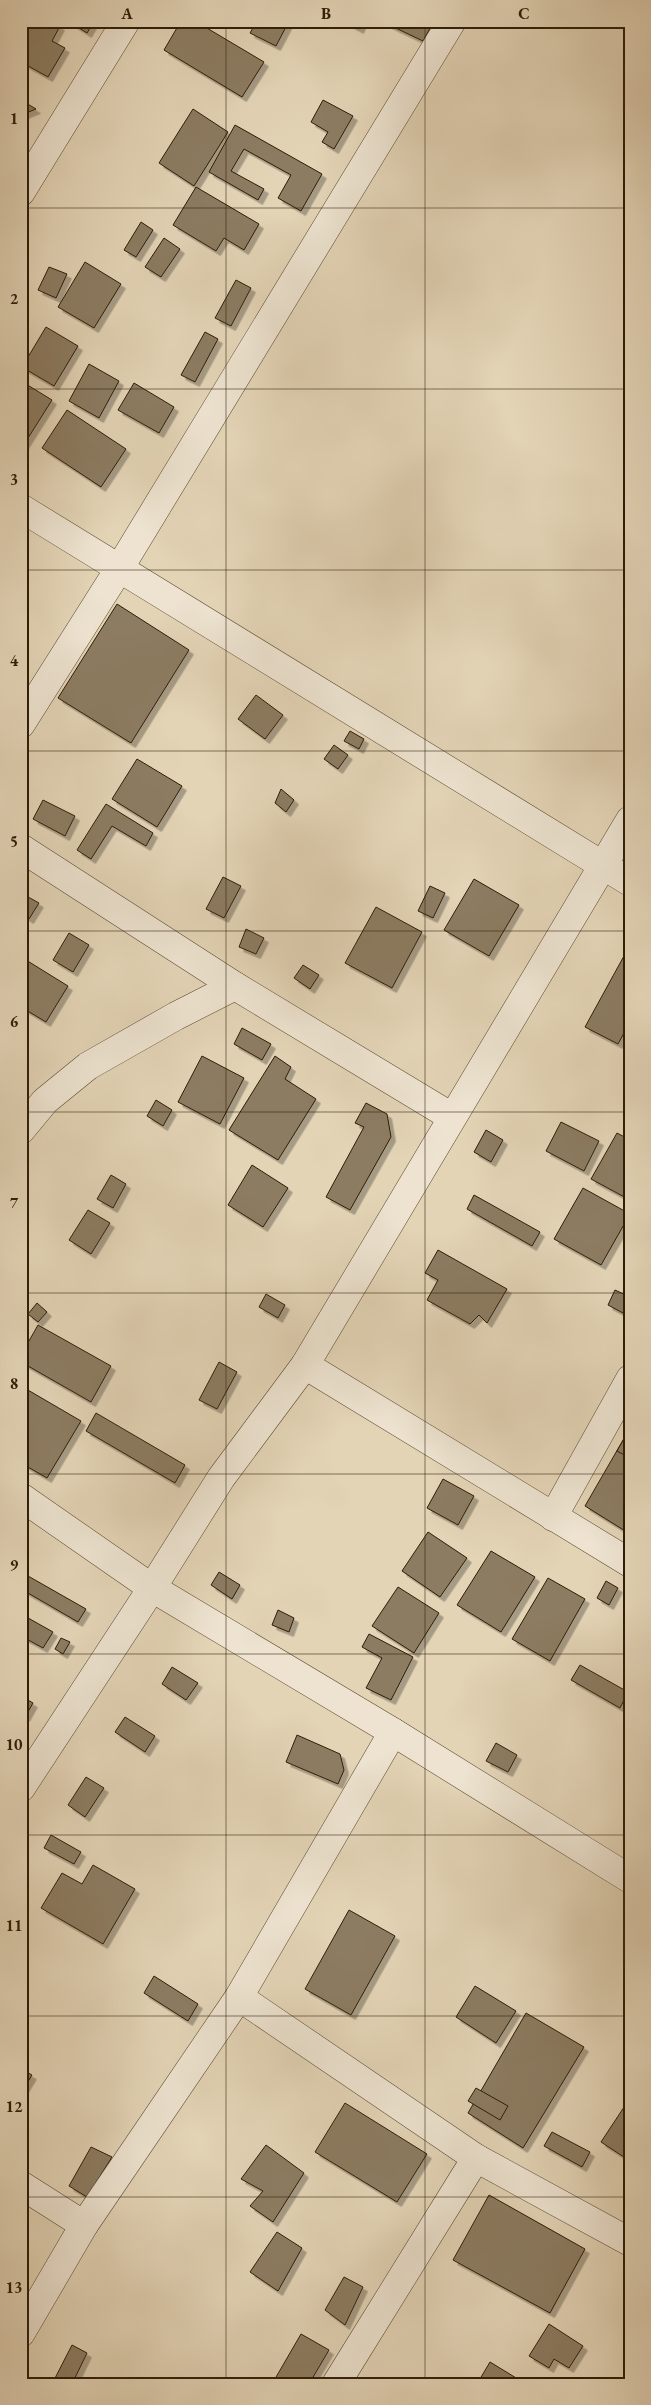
<svg xmlns="http://www.w3.org/2000/svg" width="651" height="2405" viewBox="0 0 651 2405" font-family="'EB Garamond',serif">
	<style>
		.building { fill: #8c7c62; stroke: #2e1c06; filter: url(#shadow) }
		.lines { fill: none; stroke-linecap: round; stroke-linejoin: round }
		.minor-casing { stroke: #5b4a32; stroke-width: 29 }
		.minor { stroke: #ede3d0; stroke-width: 28 }
		.grid { fill: none; stroke: #2e1c06; stroke-width: 1; stroke-opacity: 0.55 }
		.neatline { fill: none; stroke: #2e1c06; stroke-width: 2 }
		.grid-label { font-size: 16px; text-anchor: middle; font-weight: bold; fill: #2e1c06 }
	</style>
	<defs>
		<filter id="shadow"><feDropShadow dx="4.5" dy="4.5" stdDeviation="0" flood-color="#0004"/></filter>
	</defs>
	<rect width="100%" height="100%" fill="#e3d4b6"/>
	<filter id="stains"><feTurbulence type="fractalNoise" baseFrequency=".004" numOctaves="4"/><feColorMatrix values="0 0 0 0 .2 0 0 0 0 .09 0 0 0 0 .02 0 0 0 .5 -.17"/></filter>
	<radialGradient id="worn" r=".72"><stop offset=".6" stop-color="#630" stop-opacity="0"/><stop offset="1" stop-color="#630" stop-opacity=".3"/></radialGradient>
	<g class="building">
		<path d="M21,21H51L60,26L52,41L65,48L48,77L21,62Z"/>
		<path d="M68,21H94L87,33Z"/>
		<path d="M181,21H195L264,62L242,97L164,50Z"/>
		<path d="M257,21H289L276,46L250,33Z"/>
		<path d="M344,21H363L359,29Z"/>
		<path d="M381,21H434L423,41Z"/>
		<path d="M21,100L36,109L21,115Z"/>
		<path d="M323,100L353,116L334,149L322,142L328,132L311,122Z"/>
		<path d="M193,109L228,132L194,186L159,163Z"/>
		<path d="M235,125L322,174L301,211L278,198L291,175L244,149L231,171L264,189L258,200L209,172Z"/>
		<path d="M196,187L259,224L244,250L224,238L216,251L173,225Z"/>
		<path d="M141,222L153,230L136,257L124,250Z"/>
		<path d="M164,238L180,249L161,277L145,267Z"/>
		<path d="M85,262L121,284L94,328L58,307Z"/>
		<path d="M49,267L67,274L56,298L38,290Z"/>
		<path d="M236,280L251,288L231,326L215,318Z"/>
		<path d="M46,327L78,346L54,386L22,367Z"/>
		<path d="M205,332L218,339L195,382L181,375Z"/>
		<path d="M89,364L119,381L99,418L69,401Z"/>
		<path d="M21,381L52,400L23,446H21Z"/>
		<path d="M134,383L174,407L159,433L118,410Z"/>
		<path d="M67,410L126,449L101,487L42,448Z"/>
		<path d="M117,604L189,650L131,743L58,698Z"/>
		<path d="M256,695L283,715L265,739L238,719Z"/>
		<path d="M350,731L364,739L359,749L344,741Z"/>
		<path d="M334,745L348,755L338,769L324,759Z"/>
		<path d="M137,759L182,786L157,827L112,799Z"/>
		<path d="M281,789L294,800L286,812L275,803Z"/>
		<path d="M43,800L75,816L65,836L33,819Z"/>
		<path d="M106,804L153,833L146,846L112,826L91,859L77,850Z"/>
		<path d="M223,877L241,886L224,918L206,909Z"/>
		<path d="M474,879L519,905L489,956L444,930Z"/>
		<path d="M430,886L445,893L433,918L418,911Z"/>
		<path d="M21,893L39,903L29,919L21,914Z"/>
		<path d="M376,907L422,932L392,988L345,963Z"/>
		<path d="M246,929L264,938L256,954L239,947Z"/>
		<path d="M69,933L89,945L73,972L53,960Z"/>
		<path d="M630,945V1022L618,1044L585,1027Z"/>
		<path d="M26,960L68,986L46,1022L21,1007V969Z"/>
		<path d="M303,965L319,975L310,989L294,978Z"/>
		<path d="M242,1028L271,1044L262,1060L234,1044Z"/>
		<path d="M202,1056L244,1078L220,1124L178,1102Z"/>
		<path d="M275,1056L291,1067L285,1079L316,1099L278,1160L229,1130Z"/>
		<path d="M156,1100L172,1110L163,1126L147,1116Z"/>
		<path d="M366,1103L387,1114L391,1137L350,1210L326,1197L364,1127L355,1123Z"/>
		<path d="M561,1122L599,1141L584,1171L546,1151Z"/>
		<path d="M486,1130L503,1140L491,1162L474,1152Z"/>
		<path d="M617,1133L630,1140V1200L591,1179Z"/>
		<path d="M252,1165L288,1188L263,1227L228,1205Z"/>
		<path d="M111,1175L126,1184L113,1208L97,1199Z"/>
		<path d="M583,1188L630,1214L601,1265L554,1239Z"/>
		<path d="M474,1195L540,1232L532,1246L467,1209Z"/>
		<path d="M88,1210L110,1223L91,1254L69,1240Z"/>
		<path d="M438,1250L507,1289L487,1323L479,1315L470,1324L427,1300L438,1280L425,1273Z"/>
		<path d="M615,1290L630,1297L623,1313L608,1305Z"/>
		<path d="M266,1294L285,1305L278,1318L259,1307Z"/>
		<path d="M37,1303L47,1312L38,1322L28,1314Z"/>
		<path d="M38,1325L111,1366L91,1402L21,1362V1355Z"/>
		<path d="M219,1362L237,1372L217,1409L199,1400Z"/>
		<path d="M21,1386L81,1421L47,1478L21,1463Z"/>
		<path d="M96,1413L185,1465L175,1483L86,1431Z"/>
		<path d="M630,1428V1534L585,1506Z"/>
		<path d="M625,1437L630,1440V1458L617,1451Z"/>
		<path d="M443,1479L474,1496L458,1525L427,1508Z"/>
		<path d="M428,1532L467,1558L440,1597L402,1571Z"/>
		<path d="M491,1551L535,1577L501,1632L457,1605Z"/>
		<path d="M21,1572L86,1609L78,1622L21,1589Z"/>
		<path d="M219,1572L240,1585L232,1599L211,1585Z"/>
		<path d="M548,1578L585,1599L550,1661L512,1639Z"/>
		<path d="M606,1581L618,1588L609,1605L597,1598Z"/>
		<path d="M398,1587L439,1613L414,1653L372,1626Z"/>
		<path d="M278,1610L294,1618L289,1632L272,1625Z"/>
		<path d="M21,1614L53,1632L43,1648L21,1636Z"/>
		<path d="M369,1634L413,1657L391,1700L366,1688L382,1658L362,1647Z"/>
		<path d="M61,1638L70,1642L63,1654L55,1649Z"/>
		<path d="M580,1665L628,1692L620,1708L571,1680Z"/>
		<path d="M172,1667L198,1683L186,1700L162,1684Z"/>
		<path d="M21,1696L33,1703L25,1717L21,1715Z"/>
		<path d="M125,1717L155,1736L145,1752L115,1732Z"/>
		<path d="M297,1735L340,1754L344,1770L338,1784L286,1762Z"/>
		<path d="M496,1743L517,1755L508,1772L486,1761Z"/>
		<path d="M86,1777L104,1788L85,1817L68,1805Z"/>
		<path d="M51,1835L81,1852L74,1864L44,1848Z"/>
		<path d="M93,1865L135,1889L103,1944L41,1908L62,1873L82,1884Z"/>
		<path d="M349,1910L395,1936L351,2015L305,1989Z"/>
		<path d="M154,1976L198,2004L188,2021L144,1993Z"/>
		<path d="M475,1986L516,2011L496,2043L456,2017Z"/>
		<path d="M526,2013L584,2047L523,2148L468,2113Z"/>
		<path d="M21,2069L32,2075L21,2093Z"/>
		<path d="M476,2088L508,2106L500,2120L468,2101Z"/>
		<path d="M630,2098V2161L601,2142Z"/>
		<path d="M345,2103L427,2154L397,2202L315,2152Z"/>
		<path d="M552,2132L590,2152L582,2167L544,2146Z"/>
		<path d="M266,2145L304,2173L273,2222L250,2206L263,2191L241,2179Z"/>
		<path d="M91,2147L112,2157L87,2197L69,2186Z"/>
		<path d="M489,2195L585,2249L550,2313L453,2260Z"/>
		<path d="M277,2232L302,2248L278,2291L250,2272Z"/>
		<path d="M344,2277L363,2287L345,2325L325,2310Z"/>
		<path d="M549,2324L583,2346L569,2368L554,2359L549,2368L529,2356Z"/>
		<path d="M301,2334L329,2350L309,2384H272Z"/>
		<path d="M72,2345L87,2353L72,2384H52Z"/>
		<path d="M490,2362L526,2384H477Z"/>
	</g>
	<g class="lines">
		<g class="minor-casing">
			<g id="minor">
				<path d="M21,192L126,21"/>
				<path d="M21,508L630,882"/>
				<path d="M21,724L119,569L452,21"/>
				<path d="M21,848L235,986L452,1117"/>
				<path d="M21,1130L45,1101L88,1066L176,1016L235,986"/>
				<path d="M305,1365L630,1563"/>
				<path d="M21,1497L152,1588L393,1732L630,1879"/>
				<path d="M553,1517L630,1379"/>
				<path d="M21,1788L152,1588L221,1478L305,1365L630,820"/>
				<path d="M239,1997L476,2158L630,2242"/>
				<path d="M21,2185L84,2225"/>
				<path d="M21,2333L84,2225L239,1997L393,1732"/>
				<path d="M336,2384L476,2158"/>
			</g>
		</g>
		<use href="#minor" class="minor"/>
	</g>
	<path class="grid" d="M226,21V2384M425,21V2384M21,208H630M21,389H630M21,570H630M21,751H630M21,931H630M21,1112H630M21,1293H630M21,1474H630M21,1654H630M21,1835H630M21,2016H630M21,2197H630"/>
	<rect width="651" height="2405" fill="none" stroke="#e3d4b6" stroke-width="55"/>
	<rect x="28" y="28" width="596" height="2350" class="neatline"/>
	<g class="grid-label">
		<text x="127" y="19">A</text>
		<text x="326" y="19">B</text>
		<text x="524" y="19">C</text>
		<text x="14" y="124">1</text>
		<text x="14" y="304">2</text>
		<text x="14" y="485">3</text>
		<text x="14" y="666">4</text>
		<text x="14" y="847">5</text>
		<text x="14" y="1027">6</text>
		<text x="14" y="1208">7</text>
		<text x="14" y="1389">8</text>
		<text x="14" y="1570">9</text>
		<text x="14" y="1750">10</text>
		<text x="14" y="1931">11</text>
		<text x="14" y="2112">12</text>
		<text x="14" y="2293">13</text>
	</g>
	<rect width="100%" height="100%" filter="url(#stains)"/>
	<rect width="100%" height="100%" fill="url(#worn)"/>
</svg>
